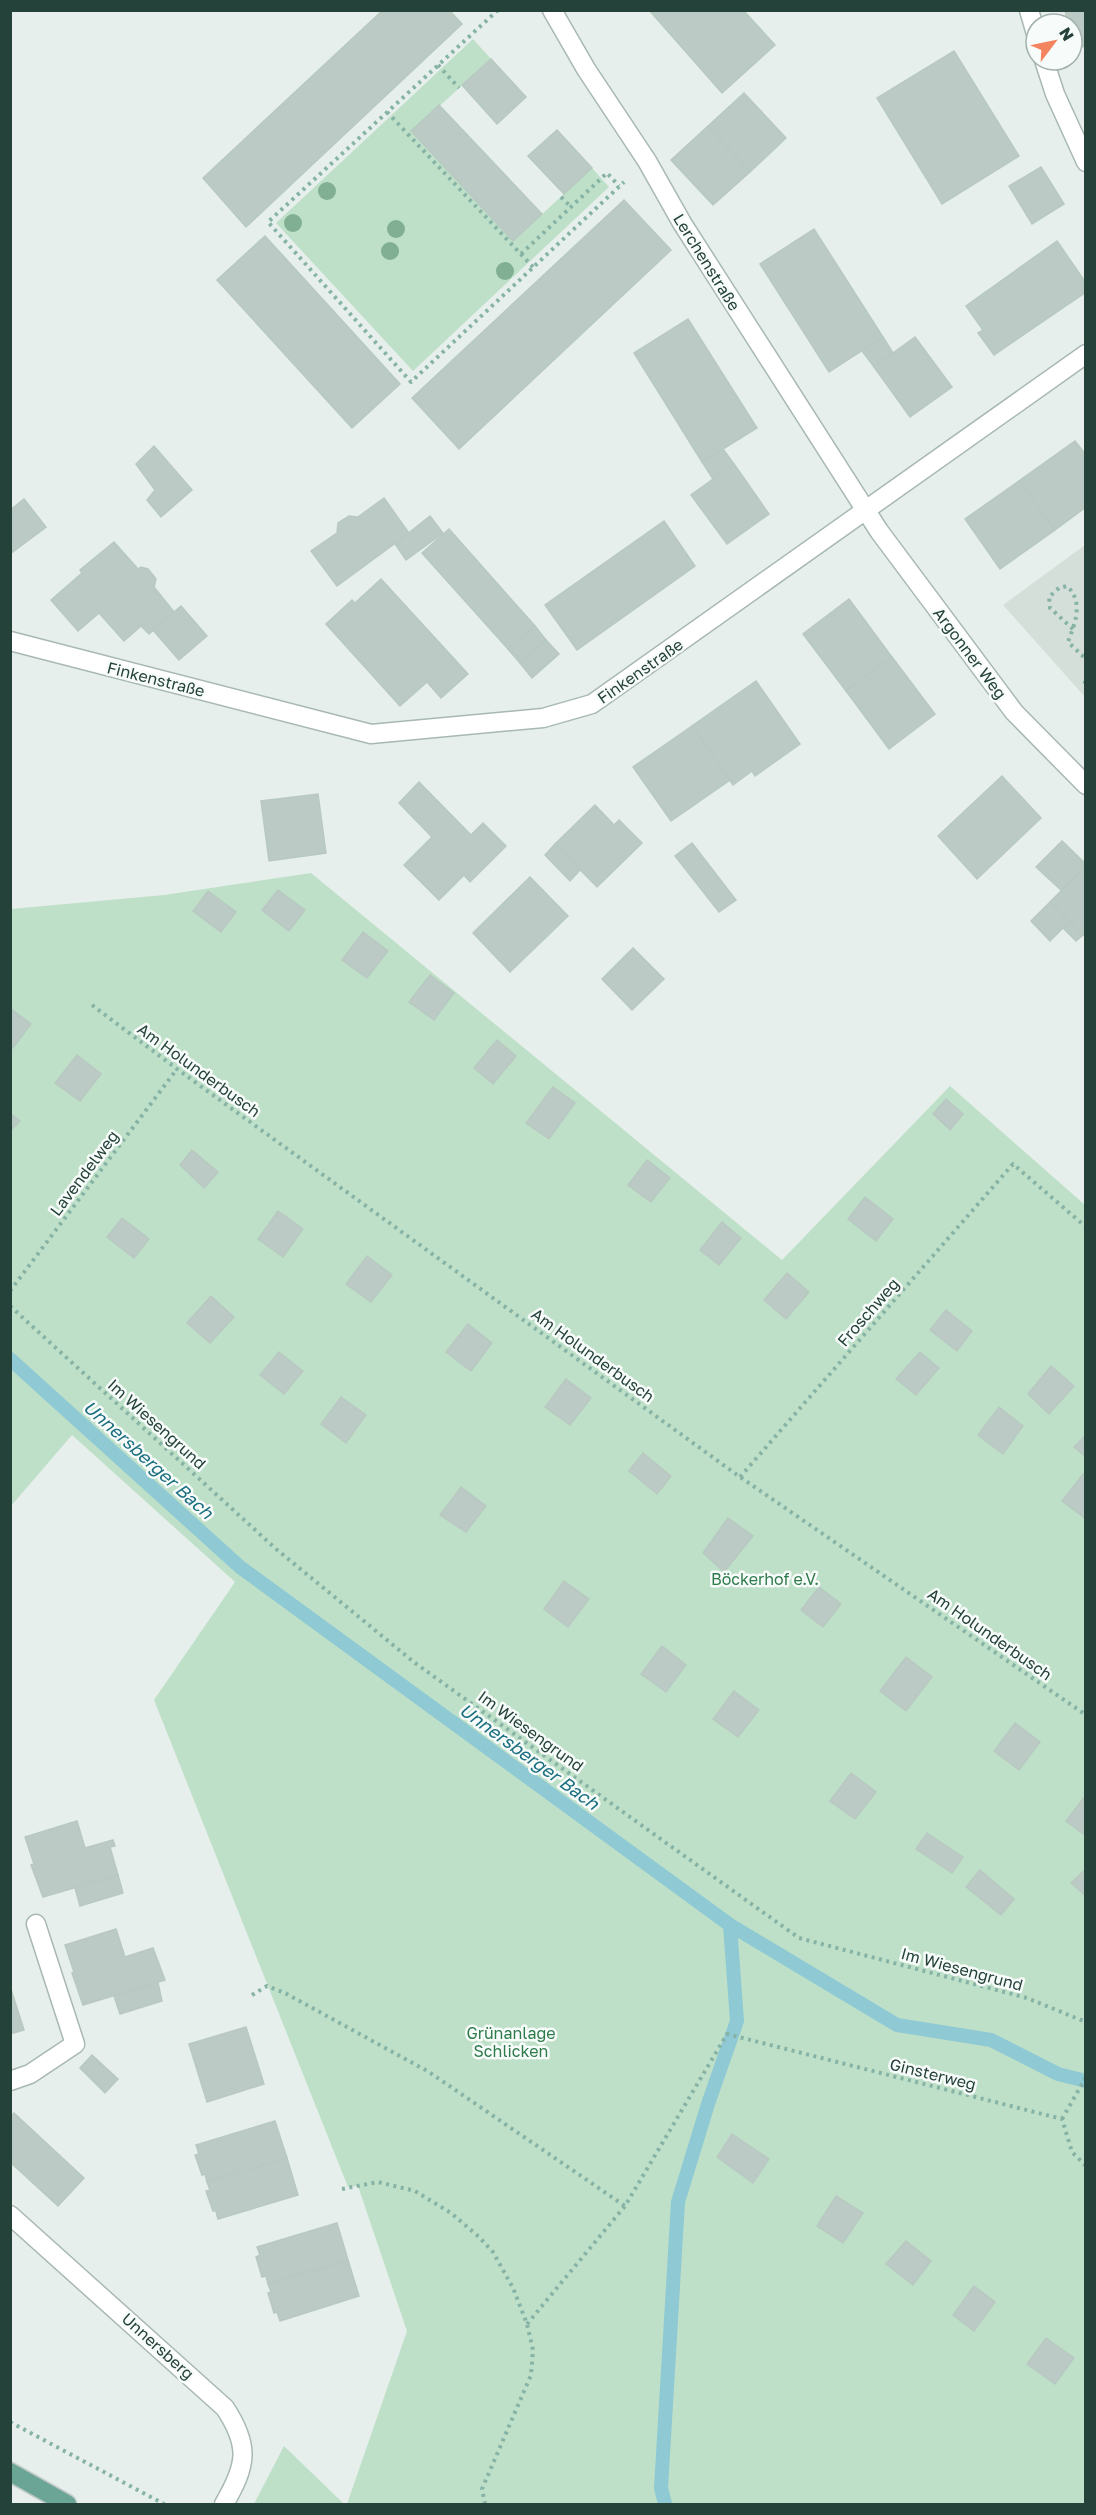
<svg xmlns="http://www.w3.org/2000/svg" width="1096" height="2515" viewBox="0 0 1096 2515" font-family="'Golos Text',sans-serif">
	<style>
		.built { fill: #d4dfda }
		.green { fill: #bfe0c8 }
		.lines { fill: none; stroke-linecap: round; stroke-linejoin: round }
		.stream { stroke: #8ec9d4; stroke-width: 14 }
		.building { fill: #bbcac4; stroke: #b8c9c2; stroke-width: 1.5 }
		.minor-casing { stroke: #a8b8b2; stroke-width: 21 }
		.major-casing { stroke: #c2cac8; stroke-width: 21 }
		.path { stroke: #86b3a5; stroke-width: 4; stroke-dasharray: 3 4.5; stroke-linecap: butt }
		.minor { stroke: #fff; stroke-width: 18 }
		.major { stroke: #6aa596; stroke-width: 18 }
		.tree { fill: #80af93 }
		.labels { text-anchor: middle; stroke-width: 5; stroke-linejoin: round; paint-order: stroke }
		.street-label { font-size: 16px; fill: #24423a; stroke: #f7fbf9 }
		.park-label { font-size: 16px; fill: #2d7a4b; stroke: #f7fbf9 }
		.water-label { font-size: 18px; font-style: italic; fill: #1c6f80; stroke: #f7fbf9 }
	</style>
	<rect width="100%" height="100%" fill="#e6efeb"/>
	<path class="built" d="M1085,545V697L1003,605Z"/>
	<g class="green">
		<path d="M473,39L491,59L411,132L513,241L592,168L609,187L413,371L276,223Z"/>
		<path d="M311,873L782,1260L950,1086L1085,1205V2504H347L407,2331L358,2186L348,2187L154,1700L235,1582L72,1435L11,1506V909L164,895Z"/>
		<path d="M284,2446L344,2504H254Z"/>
	</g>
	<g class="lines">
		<g class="stream">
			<path d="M10,1359L240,1567L730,1925L897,2025L991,2040L1058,2074L1086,2081"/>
			<path d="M665,2504L661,2488L678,2202L708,2104L737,2021L730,1925"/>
		</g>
	</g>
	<g class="building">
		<path d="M383,10H449L462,24L246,227L203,178Z"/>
		<path d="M649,10H743L775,45L722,93Z"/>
		<path d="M1065,10H1086V47L1074,45L1072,24H1068Z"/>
		<path d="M954,51L1019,156L942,204L877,98Z"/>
		<path d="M491,59L526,97L497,124L462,85Z"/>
		<path d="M744,93L786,138L750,172L708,126Z"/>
		<path d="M439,105L542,214L513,241L411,131Z"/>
		<path d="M708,126L750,172L713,205L671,160Z"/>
		<path d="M557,130L592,168L564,194L528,156Z"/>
		<path d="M1041,167L1064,204L1032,224L1009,186Z"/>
		<path d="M624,200L671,250L459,449L412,398Z"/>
		<path d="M814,229L883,337L829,372L760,264Z"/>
		<path d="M265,236L400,384L352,428L217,280Z"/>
		<path d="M1057,241L1086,283V292L994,355L978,333L983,330L966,306Z"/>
		<path d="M688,319L757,428L702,462L634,353Z"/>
		<path d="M883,337L893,353L874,367L862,351Z"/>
		<path d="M915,337L952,387L910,417L874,367Z"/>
		<path d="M1075,441L1086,455V507L1055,530L1019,481Z"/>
		<path d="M154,446L192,490L161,517L147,500L155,490L136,464Z"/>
		<path d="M723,449L734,464L713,479L702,462Z"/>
		<path d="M734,464L769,514L727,544L691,495Z"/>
		<path d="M1019,481L1055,530L1000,569L965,519Z"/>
		<path d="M384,498L409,533L337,586L311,551L337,533L338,523L349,516L358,517Z"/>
		<path d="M24,499L46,527L10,554V510Z"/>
		<path d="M430,516L443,533L406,560L395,544Z"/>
		<path d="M664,521L695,566L577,650L545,605Z"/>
		<path d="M449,529L535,626L508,649L422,553Z"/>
		<path d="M114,542L138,569L141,567L148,569L156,579L154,587L174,612L149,634L141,626L124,641L99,613L78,631L51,600L82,573L80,570Z"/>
		<path d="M381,579L468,674L441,698L427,682L400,706L326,624L352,600L355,603Z"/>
		<path d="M849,599L892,657L846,691L803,634Z"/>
		<path d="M181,606L207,636L179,660L153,630Z"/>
		<path d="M535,626L546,640L520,663L508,649Z"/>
		<path d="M546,640L559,654L532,678L520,663Z"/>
		<path d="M892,657L935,714L889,749L846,691Z"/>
		<path d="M756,681L800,744L755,776L752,771L733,785L692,726Z"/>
		<path d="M692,726L730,780L671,821L633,767Z"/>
		<path d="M1002,776L1041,818L977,879L938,836Z"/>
		<path d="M419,782L471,835L483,823L506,846L470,882L464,875L439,900L404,865L432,837L399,803Z"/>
		<path d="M318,794L326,853L269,861L261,801Z"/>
		<path d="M595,805L614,825L619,820L642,843L597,887L555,844Z"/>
		<path d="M1062,841L1086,864V866L1062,891L1036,867Z"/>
		<path d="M692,843L736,900L719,912L675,856Z"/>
		<path d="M555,844L580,870L570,881L545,855Z"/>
		<path d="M1086,866V932L1083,935L1050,902Z"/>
		<path d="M530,877L568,916L510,972L473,933Z"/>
		<path d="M278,890L305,910L289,931L262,910Z"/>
		<path d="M208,891L236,912L221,932L193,911Z"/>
		<path d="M1050,902L1069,922L1050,941L1031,921Z"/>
		<path d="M1069,922L1083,935L1076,941L1063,928Z"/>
		<path d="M363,932L388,951L367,978L342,960Z"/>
		<path d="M633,948L664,979L632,1010L602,979Z"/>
		<path d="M430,975L454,993L434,1020L409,1002Z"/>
		<path d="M10,1008L31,1024L13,1048L10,1046Z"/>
		<path d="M497,1040L516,1056L493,1084L474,1068Z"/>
		<path d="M77,1055L101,1074L80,1101L55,1083Z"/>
		<path d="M553,1087L575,1103L549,1139L526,1123Z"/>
		<path d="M946,1099L963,1114L950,1130L933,1114Z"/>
		<path d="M10,1113L20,1121L10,1131Z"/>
		<path d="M192,1150L218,1172L204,1188L180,1165Z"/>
		<path d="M647,1160L670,1178L651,1202L628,1185Z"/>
		<path d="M865,1197L893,1219L876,1241L848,1219Z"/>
		<path d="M278,1211L303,1229L283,1257L258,1239Z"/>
		<path d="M122,1218L149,1239L134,1258L107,1237Z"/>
		<path d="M722,1222L741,1238L719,1265L700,1250Z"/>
		<path d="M367,1256L392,1275L371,1302L346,1284Z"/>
		<path d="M787,1273L809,1292L786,1319L764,1300Z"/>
		<path d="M211,1296L234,1317L210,1343L187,1323Z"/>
		<path d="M946,1310L972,1331L957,1351L930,1330Z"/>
		<path d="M468,1324L492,1343L471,1371L446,1352Z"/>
		<path d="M279,1352L303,1371L284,1394L260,1375Z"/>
		<path d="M920,1352L939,1368L916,1395L896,1379Z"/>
		<path d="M1051,1366L1074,1386L1049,1414L1028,1394Z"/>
		<path d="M566,1379L591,1398L570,1425L545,1407Z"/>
		<path d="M341,1397L366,1415L346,1443L321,1424Z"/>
		<path d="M999,1407L1023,1426L1003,1454L978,1435Z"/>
		<path d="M1086,1435V1457L1074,1447Z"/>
		<path d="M643,1453L671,1476L657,1494L629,1471Z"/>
		<path d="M1083,1474L1086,1476V1519L1062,1501Z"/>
		<path d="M461,1487L486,1506L466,1532L440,1515Z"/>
		<path d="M728,1518L753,1536L724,1572L703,1553Z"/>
		<path d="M564,1581L589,1599L568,1627L544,1609Z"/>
		<path d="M819,1587L841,1604L823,1627L801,1610Z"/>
		<path d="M662,1646L686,1665L666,1692L641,1674Z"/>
		<path d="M906,1657L932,1677L906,1711L880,1691Z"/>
		<path d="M734,1691L759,1710L738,1737L713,1719Z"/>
		<path d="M1015,1723L1040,1742L1019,1770L994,1751Z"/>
		<path d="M851,1773L876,1792L855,1819L830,1801Z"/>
		<path d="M1086,1795V1836L1066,1821Z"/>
		<path d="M77,1821L85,1848L113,1840L115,1846L110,1847L118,1875L43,1897L31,1865L34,1864L25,1837Z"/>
		<path d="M927,1833L963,1857L952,1873L916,1849Z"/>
		<path d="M1086,1869V1896L1071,1883Z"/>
		<path d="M980,1870L1014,1899L1001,1915L966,1887Z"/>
		<path d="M118,1875L123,1893L80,1906L75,1888Z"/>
		<path d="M116,1929L125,1957L153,1948L165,1980L83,2005L72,1973L74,1972L65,1945Z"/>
		<path d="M158,1983L162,2001L120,2014L114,1996Z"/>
		<path d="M10,1986L24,2030L10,2034Z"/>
		<path d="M246,2027L264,2084L207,2102L189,2044Z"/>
		<path d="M92,2055L118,2079L105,2093L80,2068Z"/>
		<path d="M14,2113L84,2178L58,2206L10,2162V2117Z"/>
		<path d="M275,2121L287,2158L207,2182L205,2174L202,2175L195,2155L199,2154L196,2145Z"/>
		<path d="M732,2134L769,2159L753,2183L717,2157Z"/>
		<path d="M287,2158L298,2195L218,2219L216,2211H213L206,2191L210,2190L207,2182Z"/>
		<path d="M836,2196L863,2213L843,2243L817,2226Z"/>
		<path d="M337,2223L348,2260L268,2284L266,2276L262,2277L256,2257L260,2255L257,2247Z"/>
		<path d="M906,2241L931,2261L913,2285L886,2264Z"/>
		<path d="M348,2260L359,2296L280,2321L277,2312L274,2313L268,2293L271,2292L268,2284Z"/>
		<path d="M974,2286L995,2302L974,2331L953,2315Z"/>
		<path d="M1046,2338L1074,2358L1055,2384L1027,2364Z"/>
	</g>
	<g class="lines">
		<g class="minor-casing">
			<g id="minor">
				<path d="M552,10L586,69L647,161L682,223L879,531L1014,712L1086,785"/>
				<path d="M1029,10L1036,34"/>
				<path d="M1044,60L1055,94L1086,162"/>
				<path d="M10,641L371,734L543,718L592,704L1086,354"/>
				<path d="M10,2081L30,2074L75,2044L36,1924"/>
				<path d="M10,2215L225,2408C250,2446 247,2465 224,2504"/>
			</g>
		</g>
		<g class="major-casing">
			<path id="major" d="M10,2472L67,2504"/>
		</g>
		<g class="path">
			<path d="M498,10L268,222L411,382L624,182"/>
			<path d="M438,65L459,88"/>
			<path d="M387,112L533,267"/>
			<path d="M561,197L571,207"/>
			<path d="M521,254L607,173L619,186"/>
			<path d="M1073,629L1050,608L1049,597L1059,588L1067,586C1084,602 1075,623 1068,642L1086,659"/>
			<path d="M1086,682L1083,684L1086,687"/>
			<path d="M92,1005L177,1069L740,1477L1086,1715"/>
			<path d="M10,1291L177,1069"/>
			<path d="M10,1306L276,1549L415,1663L799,1938L1027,1998L1086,2022"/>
			<path d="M740,1477L1013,1164L1086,1227"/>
			<path d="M252,1995L267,1986L285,1993L429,2072L625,2206"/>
			<path d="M1062,2119L1086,2077"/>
			<path d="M342,2189L378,2182L415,2191L451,2213L479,2237L493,2252L513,2288L527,2324L533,2350L531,2375L482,2489L485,2504"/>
			<path d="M527,2324L625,2206L727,2034L1062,2119L1072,2152L1086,2166"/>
			<path d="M10,2422L164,2504"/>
		</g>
		<use href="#minor" class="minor"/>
		<use href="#major" class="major"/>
	</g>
	<g class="tree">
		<circle cx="327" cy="191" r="9"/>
		<circle cx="293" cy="223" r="9"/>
		<circle cx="396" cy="229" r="9"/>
		<circle cx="390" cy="251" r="9"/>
		<circle cx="505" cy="271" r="9"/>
	</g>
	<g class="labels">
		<g class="street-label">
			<text transform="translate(707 262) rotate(58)" y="6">Lerchenstraße</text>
			<text transform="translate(970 653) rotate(53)" y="6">Argonner Weg</text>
			<text transform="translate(640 671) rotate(-35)" y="6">Finkenstraße</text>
			<text transform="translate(156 679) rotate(14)" y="6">Finkenstraße</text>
			<text transform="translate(199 1070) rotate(36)" y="6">Am Holunderbusch</text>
			<text transform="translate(84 1173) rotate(-53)" y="6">Lavendelweg</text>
			<text transform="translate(868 1312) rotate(-49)" y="6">Froschweg</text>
			<text transform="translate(593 1355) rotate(36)" y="6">Am Holunderbusch</text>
			<text transform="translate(157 1424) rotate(42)" y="6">Im Wiesengrund</text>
			<text transform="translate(990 1634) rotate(35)" y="6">Am Holunderbusch</text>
			<text transform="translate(531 1731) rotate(36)" y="6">Im Wiesengrund</text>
			<text transform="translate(962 1969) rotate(15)" y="6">Im Wiesengrund</text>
			<text transform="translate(933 2074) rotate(14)" y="6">Ginsterweg</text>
			<text transform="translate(158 2346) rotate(42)" y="6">Unnersberg</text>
		</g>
		<g class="park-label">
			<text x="765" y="1585">Böckerhof e.V.</text>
			<text x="511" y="2039">Grünanlage<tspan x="511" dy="18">Schlicken</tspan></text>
		</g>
		<g class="water-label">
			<text transform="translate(148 1460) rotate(42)" y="6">Unnersberger Bach</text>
			<text transform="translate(529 1757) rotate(36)" y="6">Unnersberger Bach</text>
		</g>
	</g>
	<rect width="1096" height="2515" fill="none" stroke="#24423a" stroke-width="24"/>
	<g transform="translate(1054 42) rotate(58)"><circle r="28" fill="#f7fbf9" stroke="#a3b1ad" stroke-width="1.5"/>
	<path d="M0-4.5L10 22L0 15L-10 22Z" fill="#f4845f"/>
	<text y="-9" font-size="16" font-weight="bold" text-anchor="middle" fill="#24423a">N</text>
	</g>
</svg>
